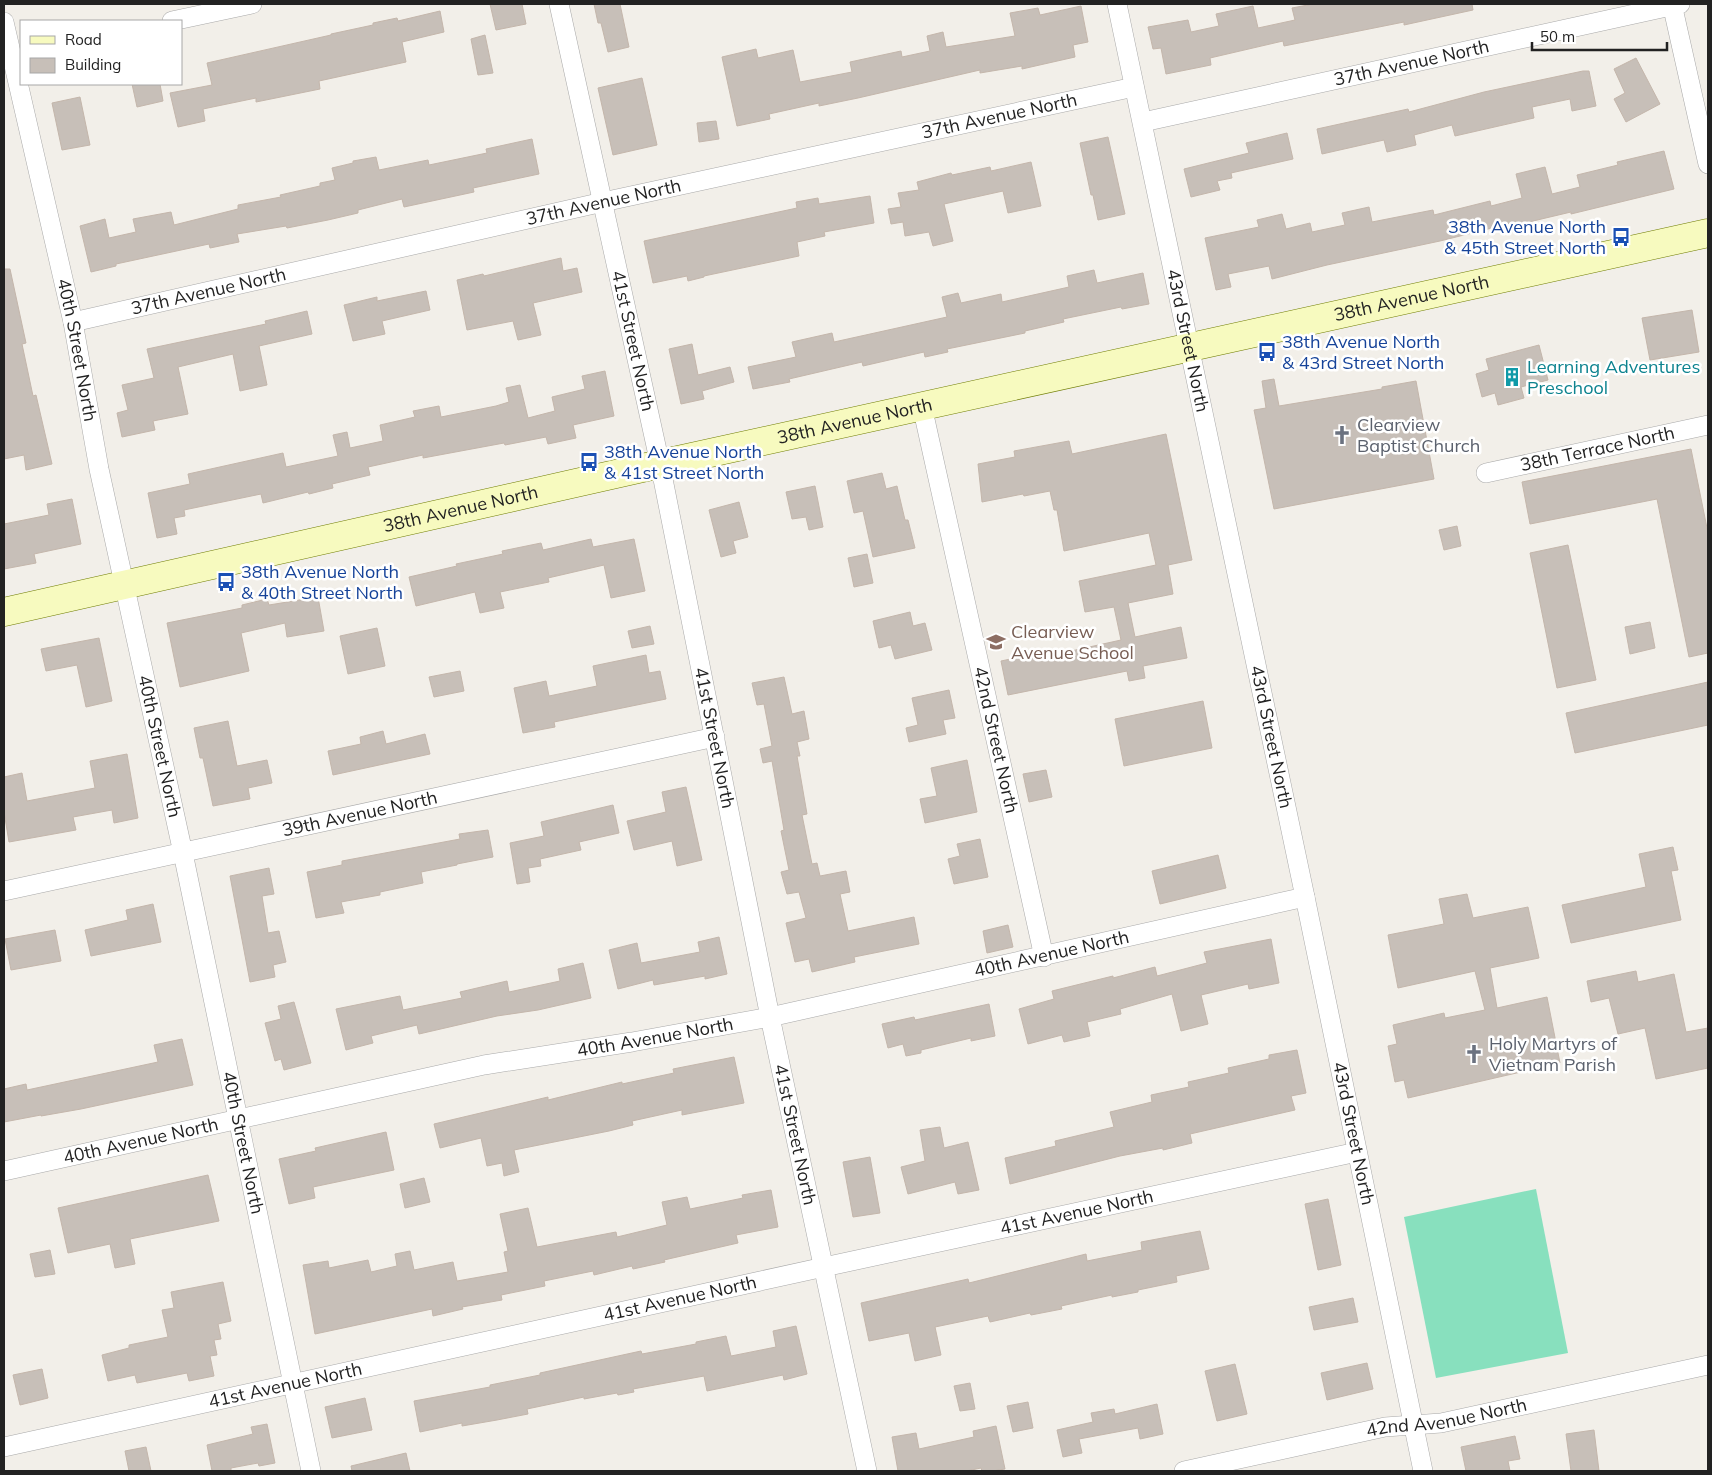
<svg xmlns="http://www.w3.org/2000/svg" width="1712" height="1475" viewBox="0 0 1712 1475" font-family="Mulish,sans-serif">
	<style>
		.pitch { fill: #88e0be }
		.building { fill: #c7bfb8; stroke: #c4b6ab }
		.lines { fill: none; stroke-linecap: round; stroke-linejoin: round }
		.minor-casing { stroke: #a9a9a9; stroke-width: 20 }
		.secondary-casing { stroke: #707d05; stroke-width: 29 }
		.minor { stroke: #fff; stroke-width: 19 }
		.secondary { stroke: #f7fabf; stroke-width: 28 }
		.labels { text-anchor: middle; stroke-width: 5; stroke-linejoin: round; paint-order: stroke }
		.street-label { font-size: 18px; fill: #222; stroke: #fff }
		.transit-label { font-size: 18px; fill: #164399; stroke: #fff; text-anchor: start }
		.culture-label { font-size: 18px; fill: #0d838f; stroke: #fff; text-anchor: start }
		.worship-label { font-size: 18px; fill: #5b616d; stroke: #fff; text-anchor: start }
		.education-label { font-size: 18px; fill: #785e54; stroke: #fff; text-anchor: start }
	</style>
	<rect width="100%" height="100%" fill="#f2efe9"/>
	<path class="pitch" d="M1536,1189L1568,1353L1436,1378L1404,1217Z"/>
	<g class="building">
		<path d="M490,4H522L526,24L496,30Z"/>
		<path d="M594,4H620L629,47L608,52L601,23H598Z"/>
		<path d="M1313,4H1472L1473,10L1404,25V22L1284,46L1283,41L1210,58L1211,65L1166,74L1161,48L1153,49L1148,27L1188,20L1191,32L1219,26L1216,14L1253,6L1258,28L1295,20L1292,8Z"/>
		<path d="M1081,6L1088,42L1073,45L1075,57L1022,69V66L980,73V70L858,98L819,106V103L769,114L770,119L737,126L722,57L756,49L758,58L793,50L800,82L852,72L850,62L901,51L902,57L930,51L927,36L943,32L946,47L1015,36L1010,13L1038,8L1040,15Z"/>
		<path d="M440,11L444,32L402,42L406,62L319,81L320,89L256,102V98L203,109L205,121L178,127L170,93L212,85L207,63L331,35V34L373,25V23L397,18L398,21Z"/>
		<path d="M485,35L493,73L478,75L471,39Z"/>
		<path d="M1636,58L1660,104L1626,122L1614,99L1625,93L1614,69Z"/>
		<path d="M1583,71H1589L1596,106L1572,111L1570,99L1532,107L1534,118L1455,136L1452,125L1414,135L1416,145L1387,152L1384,140L1322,154L1317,129L1408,109L1409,112L1484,92Z"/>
		<path d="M642,78L657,145L613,155L598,88Z"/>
		<path d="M132,84H160L163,101L137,107Z"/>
		<path d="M80,97L90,145L62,150L52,103Z"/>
		<path d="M716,121L719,139L699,142L697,123Z"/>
		<path d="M1287,133L1293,159L1231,173L1232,178L1217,181L1220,190L1191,197L1184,169L1249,153L1246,143Z"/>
		<path d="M1108,137L1125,214L1098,220L1093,195H1091L1080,143Z"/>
		<path d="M532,139L539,174L473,188L474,192L404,207L402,199L358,210V213L328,220L287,228L286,226L237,234L239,242L210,248L209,244L116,264V266L91,272L80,226L105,219L109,238L136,232L133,219L171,212L174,225L238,209V205L281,197L280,195L320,186V183L335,180L332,168L353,163V161L376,157L379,170L428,160L429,165L487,153L486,149Z"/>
		<path d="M1664,151L1674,189L1571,214V212L1512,226V223L1440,241L1327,265L1272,279L1269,266L1228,274L1231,287L1216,290L1205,238L1259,227L1257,220L1282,214L1286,229L1310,223L1312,232L1345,225L1342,213L1369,207L1372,222L1433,210L1434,215L1490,201L1491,206L1522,198L1516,174L1545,167L1552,194L1580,187L1577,175L1618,165L1617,162Z"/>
		<path d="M1031,162L1041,206L1008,213L1003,191L944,204L953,241L933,246L929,232L905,236L903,222L891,224L888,209L901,207L898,193L919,190L917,182L951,173L952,175L990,167L991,171Z"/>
		<path d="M870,196L874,223L824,232L825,236L797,242L799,256L704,276V277L688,281L687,276L653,283L644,241L797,208L796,202L818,198L819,204Z"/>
		<path d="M561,258L563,271L577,268L582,292L533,303L541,335L518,340L513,321L467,330L457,280L483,274L484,276Z"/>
		<path d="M4,269H10L26,343L22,344L33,396L36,395L52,464L26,470L24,455L4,459Z"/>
		<path d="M1094,270L1097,283L1143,273L1149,304L1122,309L1121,307L1063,319L1064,322L1025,331V333L947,349L948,352L925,357L924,352L863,366L862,362L789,379L790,382L753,389L748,367L796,357L792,342L832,333L834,342L947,317L942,297L958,293L961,303L1001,294L1002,302L1069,287L1067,276Z"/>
		<path d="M426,291L430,310L382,321L385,334L353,341L344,305L377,297V301Z"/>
		<path d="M1692,310L1699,352L1650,360L1642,318Z"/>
		<path d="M307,311L312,334L259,346L267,385L240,391L233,354L178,367L188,414L153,421L155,430L122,437L117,413L128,410L122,385L154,378L147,349L266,324L265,321Z"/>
		<path d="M692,344L698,375L730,367L734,382L702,391L704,399L681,404L669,349Z"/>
		<path d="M1539,345L1548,380L1521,387L1524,398L1498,405L1495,393L1482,397L1476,374L1489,370L1486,359Z"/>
		<path d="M605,371L614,416L573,425L576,438L548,444L546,437L505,445L504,443L423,458V455L368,467L370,475L332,484L333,488L309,494L308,492L263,503L261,494L184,510L185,516L174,518L177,534L157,538L148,493L190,484L188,474L283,453L286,467L338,456L333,435L347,432L350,448L383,441L380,425L415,417L413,411L439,406L441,417L496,406L509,402L506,388L520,385L528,418L555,411L552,397L585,389L582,376Z"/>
		<path d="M1274,379L1279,406L1382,389V387L1416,381L1434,479L1274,509L1254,410L1266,408L1262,381Z"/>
		<path d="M1166,434L1192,560L1168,565L1173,594L1128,603L1135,637L1181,627L1187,658L1143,666L1145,678L1129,681L1127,671L1008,695L1001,661L1034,654L1035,659L1121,640L1114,607L1085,612L1079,581L1156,565L1149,533L1064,551L1057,510H1054L1050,491L1024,496L1023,494L982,502L978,464L1015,457L1014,451L1069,441L1072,454Z"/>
		<path d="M1691,449L1708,533V653L1689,657L1657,499L1530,524L1522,482Z"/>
		<path d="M882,473L886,489L897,486L905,520H908L915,548L873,557L863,511L854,513L847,481Z"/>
		<path d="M815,486L823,527L809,530L806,517L792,519L786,492Z"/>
		<path d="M72,499L81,544L34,554L36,563L4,569V524L49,515L47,504Z"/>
		<path d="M739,502L748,537L733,541L736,553L721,557L709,510Z"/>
		<path d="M1457,526L1461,546L1444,550L1439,530Z"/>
		<path d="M591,539L593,547L634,539L645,591L611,598L604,565L548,578L549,582L500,592L504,608L480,613L475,592L416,606L409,577L457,566L456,564L503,554L502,551L541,543L543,550Z"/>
		<path d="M1568,545L1596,680L1557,688L1530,553Z"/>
		<path d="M867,554L873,583L854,587L848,558Z"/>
		<path d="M318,597L324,631L287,637L285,623L241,633L249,671L180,687L167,623L242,608V605L267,599L269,605Z"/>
		<path d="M910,612L913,626L925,623L932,650L895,659L891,645L879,648L873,621Z"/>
		<path d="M1650,622L1655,648L1630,654L1625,627Z"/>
		<path d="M650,626L654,644L632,648L628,631Z"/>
		<path d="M377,628L385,666L348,674L340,636Z"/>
		<path d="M99,638L112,701L86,707L77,665L46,671L41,649Z"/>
		<path d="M646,655L649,673L660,671L666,699L554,722L555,727L523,733L514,688L546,681L549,696L597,686L593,666Z"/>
		<path d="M460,671L464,691L434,697L429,677Z"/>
		<path d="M784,677L792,714L804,711L809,739L797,742L800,756H797L807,814L802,815L812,864L817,863L820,876L846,871L850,892L840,894L848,931L914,917L919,944L854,957L855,962L812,972L809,959L795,962L786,923L806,918L799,892L787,894L781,872L789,870L781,831L784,830L772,761L763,763L760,749L772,746L764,704L757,705L752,683Z"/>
		<path d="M1708,682V725L1575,753L1566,713Z"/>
		<path d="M949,690L955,718L943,720L946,734L909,742L906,728L918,725L912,698Z"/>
		<path d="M1203,701L1212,748L1124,766L1115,719Z"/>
		<path d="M228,721L237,766L267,760L272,783L248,788L250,799L213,806L203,758H200L194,728Z"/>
		<path d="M383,731L386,744L425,734L430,754L333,775L328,751L361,744L360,737Z"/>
		<path d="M127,754L138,818L114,823L112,810L73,817L76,830L9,842L4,812V777L22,773L27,801L95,788L90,761Z"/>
		<path d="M967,760L977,812L925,823L920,799L937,796L931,768Z"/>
		<path d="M1046,770L1052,797L1029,802L1023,774Z"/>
		<path d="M686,787L702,860L677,866L672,841L634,850L627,821L666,812L662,792Z"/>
		<path d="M613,805L619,833L579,842L581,850L540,859L541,866L528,868L530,882L517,884L510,843L544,836L541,822Z"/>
		<path d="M488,830L493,857L457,864V865L421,872L423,883L380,892V895L341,902L344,913L316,918L307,872L342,865V861L460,839L459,834Z"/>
		<path d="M980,839L988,877L954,884L948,859L960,856L957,844Z"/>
		<path d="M1673,847L1678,870L1671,871L1681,920L1571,943L1562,905L1646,887L1639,854Z"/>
		<path d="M1218,855L1226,888L1160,904L1152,871Z"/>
		<path d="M269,868L274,894L262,896L268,933L279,931L286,962L273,965L275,977L250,982L230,876Z"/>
		<path d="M1467,894L1473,918L1528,907L1539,958L1490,968L1497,1008L1547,997L1560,1063L1408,1098L1404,1080L1395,1082L1388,1046L1397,1044L1393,1025L1444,1013L1445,1018L1485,1010L1475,971L1398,988L1388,935L1444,924L1439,899Z"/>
		<path d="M153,904L161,942L91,956L85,930L128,920L126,910Z"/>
		<path d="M1008,925L1013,947L987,953L983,931Z"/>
		<path d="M55,930L61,961L11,970L5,939Z"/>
		<path d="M719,937L727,974L705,979V976L654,985L653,980L618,989L609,950L637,943L641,963L700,952L698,942Z"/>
		<path d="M1271,939L1279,983L1249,989L1248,984L1201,995L1208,1024L1181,1031L1172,994L1120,1009L1121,1014L1087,1022L1090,1036L1064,1042L1062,1035L1028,1044L1019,1009L1054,999L1052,991L1113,976V978L1155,967L1157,976L1207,963L1204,952Z"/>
		<path d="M583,963L591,998L538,1010L497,1016L419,1034L417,1025L371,1036L373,1043L346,1050L336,1009L400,996L403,1010L462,998L460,992L507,981L509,992L560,981L558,969Z"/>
		<path d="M1636,971L1638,982L1674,974L1686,1032L1708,1028V1068L1656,1079L1645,1028L1618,1034L1609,998L1591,1002L1587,981Z"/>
		<path d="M294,1002L311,1063L284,1070L281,1059L275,1061L265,1023L281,1019L278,1006Z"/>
		<path d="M989,1004L995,1036L971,1041V1038L921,1050V1053L906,1056L903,1044L888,1048L882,1024L914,1017L915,1020Z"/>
		<path d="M182,1039L193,1085L81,1109L41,1116V1115L4,1122V1089L26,1084L27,1090L158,1062L154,1045Z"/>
		<path d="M1297,1050L1306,1093L1291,1096L1295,1110L1190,1134L1192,1143L1163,1150V1148L1120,1156L1010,1184L1005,1158L1056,1146L1055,1141L1114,1127L1110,1112L1152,1102L1151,1095L1189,1087L1188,1082L1229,1073L1228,1068L1269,1059V1055Z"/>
		<path d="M734,1057L744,1103L682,1115V1110L632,1121L633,1125L609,1131L514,1150L519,1172L504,1176L502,1163L487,1166L481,1138L440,1148L434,1124L527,1102L548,1097V1100L622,1082V1084L674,1073L673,1069Z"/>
		<path d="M940,1127L944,1148L968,1142L979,1190L958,1194L955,1182L908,1194L901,1167L925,1161L920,1130Z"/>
		<path d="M386,1132L394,1170L313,1187L315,1198L289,1204L279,1159L316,1151L315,1148Z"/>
		<path d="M870,1157L880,1213L853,1217L843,1162Z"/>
		<path d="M208,1175L219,1221L130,1239L135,1264L115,1268L110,1244L68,1253L58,1208Z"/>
		<path d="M424,1178L430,1202L405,1208L400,1184Z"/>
		<path d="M771,1190L778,1227L736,1235L738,1243L664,1260L665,1262L633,1269L632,1266L594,1275L593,1271L544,1281L545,1286L501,1295L502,1300L462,1307L463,1309L433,1316L432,1309L315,1334L303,1265L328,1261L329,1268L368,1260L371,1272L397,1266L395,1254L410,1251L414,1270L453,1262L457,1281L508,1272L504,1252L508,1251L500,1214L528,1208L537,1247L616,1232L617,1237L667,1225L662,1202L687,1197L690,1209L743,1198L742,1195Z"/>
		<path d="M1328,1199L1341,1265L1318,1270L1305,1204Z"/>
		<path d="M1200,1231L1209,1269L1176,1276L1177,1282L1138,1290V1292L1112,1297V1295L1061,1306L1062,1309L1031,1315L1030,1313L990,1322L988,1316L935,1327L941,1355L915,1361L909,1333L869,1341L861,1303L968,1279L969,1283L1086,1254L1087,1261L1142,1250L1141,1242Z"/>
		<path d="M50,1250L55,1274L35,1277L30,1254Z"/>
		<path d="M223,1282L231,1321L218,1324L221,1339L214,1340L217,1355L210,1356L214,1376L189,1381L187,1373L137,1383L135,1375L108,1381L102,1355L129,1348V1345L168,1337L162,1310L174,1308L171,1292Z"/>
		<path d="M1353,1298L1358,1322L1314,1330L1309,1307Z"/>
		<path d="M796,1326L807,1374L784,1380L783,1375L707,1391L704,1376L633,1389L634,1392L618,1395L617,1393L584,1399V1397L527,1409L528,1414L497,1420L462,1426V1423L420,1432L414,1401L490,1387V1385L540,1375V1373L641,1351L642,1354L696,1344V1342L726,1336L731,1356L776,1347L773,1331Z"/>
		<path d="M1367,1363L1373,1389L1327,1400L1321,1373Z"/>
		<path d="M1235,1364L1247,1414L1217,1421L1205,1371Z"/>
		<path d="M42,1369L48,1398L20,1405L13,1375Z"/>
		<path d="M970,1383L975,1409L960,1411L954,1386Z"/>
		<path d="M365,1398L372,1430L332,1438L325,1407Z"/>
		<path d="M1028,1402L1033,1428L1013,1432L1007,1406Z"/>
		<path d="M1157,1404L1163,1434L1140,1439L1138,1428L1079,1439L1082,1453L1063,1457L1057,1430L1093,1422L1091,1413L1114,1409L1115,1414Z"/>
		<path d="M267,1424L275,1463L259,1466L258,1463L231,1468V1471H212L207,1445L253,1434L251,1427Z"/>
		<path d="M996,1426L1005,1469L993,1471H982L981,1468L967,1471H898L892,1437L916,1433L919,1449L974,1437L973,1431Z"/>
		<path d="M1594,1430L1599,1471H1571L1566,1434Z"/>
		<path d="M1515,1436L1520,1459L1508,1461L1510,1471H1466L1461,1447Z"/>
		<path d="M146,1447L151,1471H129L125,1451Z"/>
		<path d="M406,1453L410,1471H352L351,1466Z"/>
	</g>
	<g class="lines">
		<g class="minor-casing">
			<g id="minor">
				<path id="s1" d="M559,4L660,464L770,1017L867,1471"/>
				<path id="s2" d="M1117,4L1305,897L1423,1471"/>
				<path d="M1672,4L1708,164"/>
				<path d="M172,21L252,4"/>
				<path id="s3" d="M4,22L73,322L99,469L183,853L311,1471"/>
				<path id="s4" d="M1143,122L1680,4"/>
				<path id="s5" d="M73,322L603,202L1134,87"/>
				<path id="s6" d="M922,406L1044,957"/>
				<path id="s7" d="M1486,473L1708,425"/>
				<path id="s8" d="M4,891L715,737"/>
				<path id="s9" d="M4,1171L484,1065L632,1042L770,1017L1305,897"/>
				<path id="s10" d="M4,1447L824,1267L1357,1152"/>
				<path id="s11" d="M1184,1471L1385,1427L1441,1423L1708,1365"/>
			</g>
		</g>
		<g class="secondary-casing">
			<g id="secondary">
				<path id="s12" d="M4,612L660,464L1708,233"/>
			</g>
		</g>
		<use href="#minor" class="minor"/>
		<use href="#secondary" class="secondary"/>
	</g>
	<defs>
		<g id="bus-bare" transform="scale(1.5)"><path d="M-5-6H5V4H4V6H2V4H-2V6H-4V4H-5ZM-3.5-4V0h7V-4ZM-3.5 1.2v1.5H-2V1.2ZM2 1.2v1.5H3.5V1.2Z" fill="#1a4fb4" stroke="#fff" stroke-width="2.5" paint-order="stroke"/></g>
		<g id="building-bare" transform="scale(1.5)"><path d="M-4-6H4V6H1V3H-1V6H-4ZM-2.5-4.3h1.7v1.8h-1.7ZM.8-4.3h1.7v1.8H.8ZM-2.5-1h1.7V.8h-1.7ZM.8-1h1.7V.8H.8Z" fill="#0f9aa8" stroke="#fff" stroke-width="2.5" paint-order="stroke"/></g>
		<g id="church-bare" transform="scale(1.5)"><path d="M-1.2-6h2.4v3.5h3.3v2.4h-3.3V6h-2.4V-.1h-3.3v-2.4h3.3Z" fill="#6b7280" stroke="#fff" stroke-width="2.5" paint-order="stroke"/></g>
		<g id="school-bare" transform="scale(1.5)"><path d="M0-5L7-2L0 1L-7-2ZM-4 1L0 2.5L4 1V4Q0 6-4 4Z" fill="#8d6e63" stroke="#fff" stroke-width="2.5" paint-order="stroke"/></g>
	</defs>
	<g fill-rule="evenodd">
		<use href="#bus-bare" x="1621" y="237"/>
		<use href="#bus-bare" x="1267" y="352"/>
		<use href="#building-bare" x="1512" y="377"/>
		<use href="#church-bare" x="1342" y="435"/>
		<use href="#bus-bare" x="589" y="462"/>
		<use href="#bus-bare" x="226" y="582"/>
		<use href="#school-bare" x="996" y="642"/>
		<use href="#church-bare" x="1474" y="1054"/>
	</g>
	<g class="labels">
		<g class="street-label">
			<text dy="6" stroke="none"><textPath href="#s4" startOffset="275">37th Avenue North</textPath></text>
			<text dy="6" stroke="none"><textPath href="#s5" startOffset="949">37th Avenue North</textPath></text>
			<text dy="6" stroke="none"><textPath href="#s5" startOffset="544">37th Avenue North</textPath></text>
			<text dy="6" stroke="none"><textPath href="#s5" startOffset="139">37th Avenue North</textPath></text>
			<text dy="6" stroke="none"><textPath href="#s12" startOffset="1442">38th Avenue North</textPath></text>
			<text dy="6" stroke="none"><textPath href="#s1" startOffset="345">41st Street North</textPath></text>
			<text dy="6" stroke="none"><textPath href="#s2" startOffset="344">43rd Street North</textPath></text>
			<text dy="6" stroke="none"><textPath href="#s3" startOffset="336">40th Street North</textPath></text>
			<text dy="6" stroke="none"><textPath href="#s12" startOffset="872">38th Avenue North</textPath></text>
			<text dy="6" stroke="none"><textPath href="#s7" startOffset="114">38th Terrace North</textPath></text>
			<text dy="6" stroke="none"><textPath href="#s12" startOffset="468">38th Avenue North</textPath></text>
			<text dy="6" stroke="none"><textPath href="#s1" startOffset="750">41st Street North</textPath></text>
			<text dy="6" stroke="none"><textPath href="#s2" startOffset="749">43rd Street North</textPath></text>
			<text dy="6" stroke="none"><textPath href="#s6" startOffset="342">42nd Street North</textPath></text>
			<text dy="6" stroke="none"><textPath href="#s3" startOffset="741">40th Street North</textPath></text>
			<text dy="6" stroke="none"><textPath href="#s8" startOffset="364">39th Avenue North</textPath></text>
			<text dy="6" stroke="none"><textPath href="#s9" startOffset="1070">40th Avenue North</textPath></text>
			<text dy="6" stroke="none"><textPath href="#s9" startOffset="665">40th Avenue North</textPath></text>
			<text dy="6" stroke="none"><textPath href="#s1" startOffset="1155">41st Street North</textPath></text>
			<text dy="6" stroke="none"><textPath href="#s2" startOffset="1154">43rd Street North</textPath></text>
			<text dy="6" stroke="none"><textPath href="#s9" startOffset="140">40th Avenue North</textPath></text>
			<text dy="6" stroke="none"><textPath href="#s3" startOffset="1146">40th Street North</textPath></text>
			<text dy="6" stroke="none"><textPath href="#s10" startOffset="1098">41st Avenue North</textPath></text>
			<text dy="6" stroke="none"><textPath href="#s10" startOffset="692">41st Avenue North</textPath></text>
			<text dy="6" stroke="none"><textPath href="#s10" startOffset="288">41st Avenue North</textPath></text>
			<text dy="6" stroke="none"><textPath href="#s11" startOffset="268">42nd Avenue North</textPath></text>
		</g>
		<g class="transit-label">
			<text x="1606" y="233" text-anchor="end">38th Avenue North<tspan x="1606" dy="21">&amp; 45th Street North</tspan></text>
			<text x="1282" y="348">38th Avenue North<tspan x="1282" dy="21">&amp; 43rd Street North</tspan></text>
			<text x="604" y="458">38th Avenue North<tspan x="604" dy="21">&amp; 41st Street North</tspan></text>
			<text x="241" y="578">38th Avenue North<tspan x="241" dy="21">&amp; 40th Street North</tspan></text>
		</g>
		<g class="culture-label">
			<text x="1527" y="373">Learning Adventures<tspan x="1527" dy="21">Preschool</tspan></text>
		</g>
		<g class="worship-label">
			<text x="1357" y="431">Clearview<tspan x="1357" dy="21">Baptist Church</tspan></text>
			<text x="1489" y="1050">Holy Martyrs of<tspan x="1489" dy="21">Vietnam Parish</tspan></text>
		</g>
		<g class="education-label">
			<text x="1011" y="638">Clearview<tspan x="1011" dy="21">Avenue School</tspan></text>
		</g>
	</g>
	<rect width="1712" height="1475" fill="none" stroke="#222222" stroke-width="10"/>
	<rect x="20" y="20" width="162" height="65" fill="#ffffff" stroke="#a7a7a7"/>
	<rect x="30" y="36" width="25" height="8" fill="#f7fabf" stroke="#a7a7a7"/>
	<text x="65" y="45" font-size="15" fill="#222222">Road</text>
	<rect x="30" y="58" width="25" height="15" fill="#c7bfb8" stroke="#a7a7a7"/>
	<text x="65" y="70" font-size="15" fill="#222222">Building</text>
	<path d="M1532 42v8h135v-8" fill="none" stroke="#222222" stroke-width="2.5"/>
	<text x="1540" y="42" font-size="15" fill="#222222" stroke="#ffffff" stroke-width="4" paint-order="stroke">50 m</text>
</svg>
